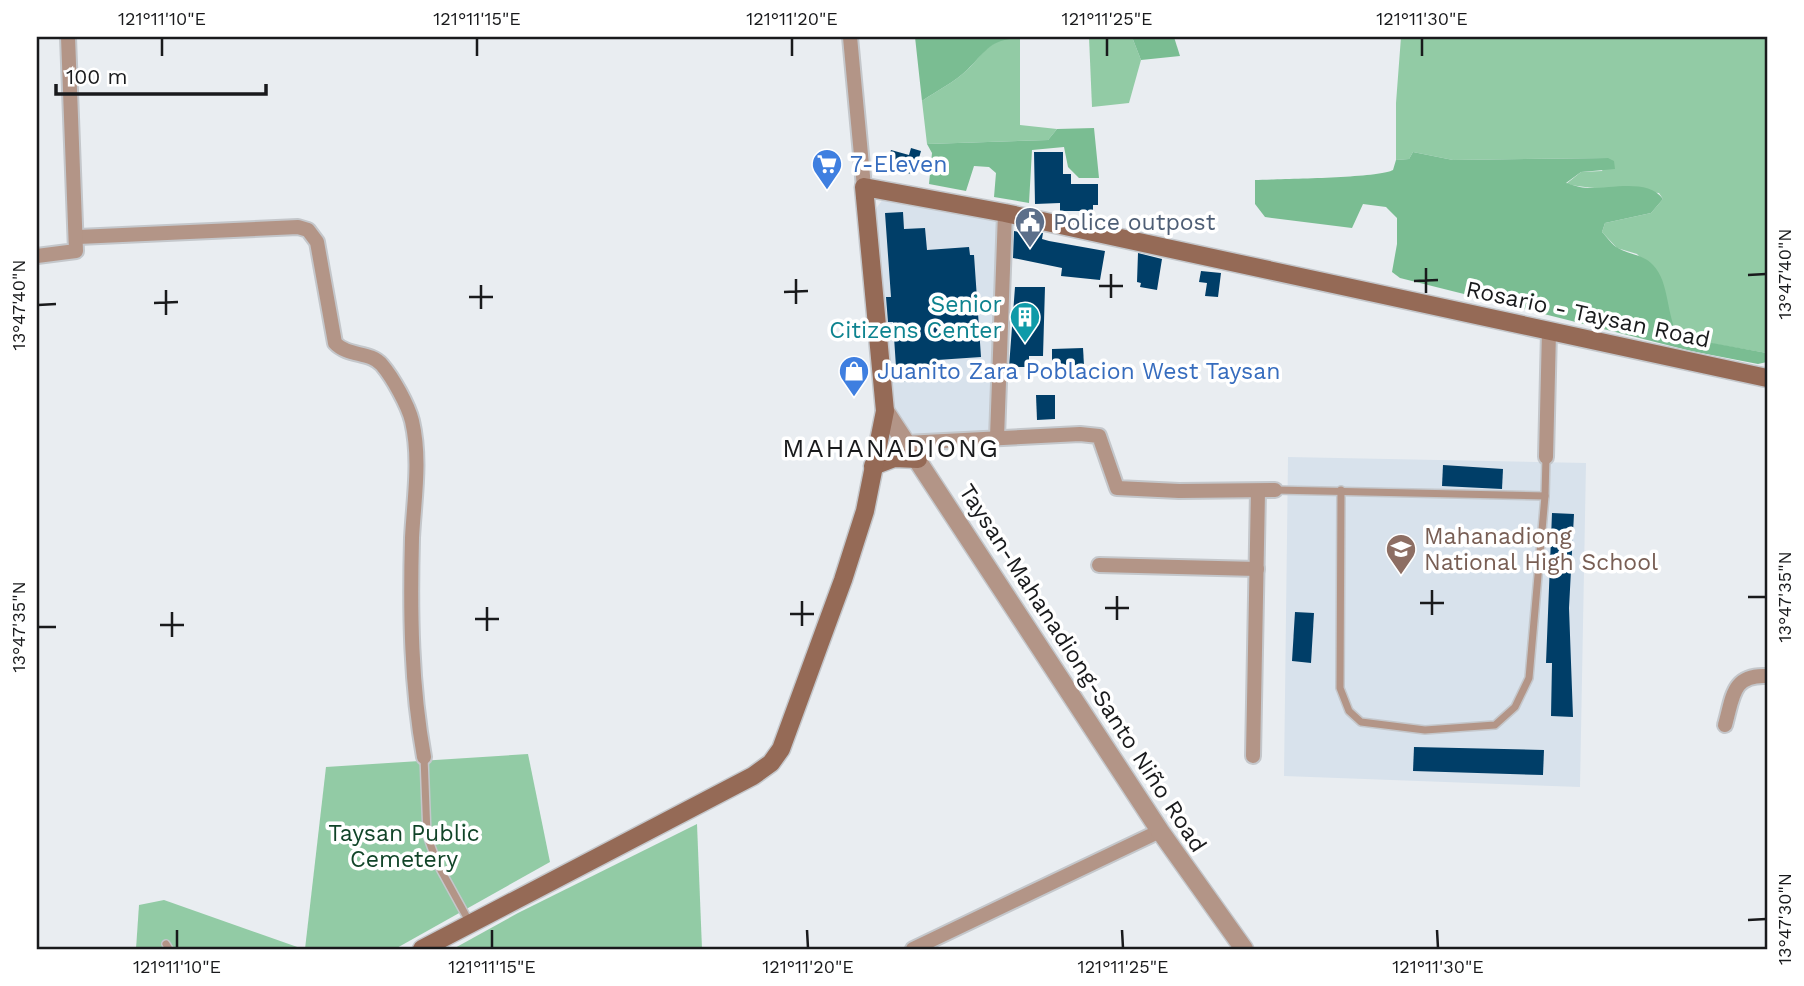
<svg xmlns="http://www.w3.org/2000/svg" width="1804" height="986" viewBox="0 0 1804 986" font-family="'Work Sans',sans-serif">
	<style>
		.built { fill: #d8e2ec }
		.green { fill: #92cba5 }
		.forest { fill: #7abd92 }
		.building { fill: #003e68 }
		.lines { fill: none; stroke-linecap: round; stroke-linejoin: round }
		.service-casing { stroke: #c4c7cb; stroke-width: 10 }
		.minor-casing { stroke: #c4c7cb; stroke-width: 18 }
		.tertiary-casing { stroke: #c4c7cb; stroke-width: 21 }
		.secondary-casing { stroke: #c4c7cb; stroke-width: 21 }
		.service { stroke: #b39587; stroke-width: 7 }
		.minor { stroke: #b39587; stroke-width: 14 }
		.tertiary { stroke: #b39587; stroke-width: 18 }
		.secondary { stroke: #956a56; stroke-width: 18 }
		.ticks { fill: none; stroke: #191a1c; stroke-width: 2.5 }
		.labels { text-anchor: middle; stroke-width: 7; stroke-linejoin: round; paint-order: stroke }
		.shop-label { font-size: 23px; fill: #366cbe; stroke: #fff; text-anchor: start }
		.service-label { font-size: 23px; fill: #4e5e75; stroke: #fff; text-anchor: start }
		.culture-label { font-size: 23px; fill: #0d838f; stroke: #fff; text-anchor: end }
		.street-label { font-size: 23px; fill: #191a1c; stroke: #fff }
		.education-label { font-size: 23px; fill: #785e54; stroke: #fff; text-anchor: start }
		.park-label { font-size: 23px; fill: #114428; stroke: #fff }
		.quarter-label { font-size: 26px; letter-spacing: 2px; fill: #191a1c; stroke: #fff }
		.neatline { fill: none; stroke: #191a1c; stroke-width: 2.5 }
		.ticks-label { font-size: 18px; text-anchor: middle; fill: #191a1c }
	</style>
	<rect width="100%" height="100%" fill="#e9edf1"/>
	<g class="built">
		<path d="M884,198L993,218L997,222L991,426L985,433L919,437L911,432L891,406L874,211Z"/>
		<path d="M1288,457L1586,463L1580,787L1284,776Z"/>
	</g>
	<g class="green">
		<path d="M1020,37V125L1057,129L1048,140L927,144L922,101C936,91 955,82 967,70C988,49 988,39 1020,37Z"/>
		<path d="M1089,37H1132L1141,60L1129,103L1092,107Z"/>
		<path d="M1401,37H1767V353L1679,338L1672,327L1661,280L1637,254L1617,248L1602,232L1605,223L1651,213L1663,199L1659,193C1628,189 1596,190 1566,184L1581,172L1602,171L1608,158L1453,160L1413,152L1409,159L1396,160V103Z"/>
		<path d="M528,754L550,862L395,949H305L326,767Z"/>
		<path d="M697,824L702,949H453L518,913Z"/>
		<path d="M164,900L303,949H136L139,905Z"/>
	</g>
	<g class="forest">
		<path d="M915,37H1025C989,40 991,46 967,70C955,82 936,91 922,101Z"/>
		<path d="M1132,37H1174L1180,56L1141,60Z"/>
		<path d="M1094,128L1099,178H1079L1068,167L1064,147L1032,150L1029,203L994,197L996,173L989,167L974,166L966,191L929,184L932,153L927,144L1048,140L1057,129Z"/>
		<path d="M1413,152L1453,160L1608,158L1614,161L1615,169L1581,172L1566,183C1573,185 1581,188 1588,188C1610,189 1648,178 1663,199L1651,213L1605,223L1602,232C1607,237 1612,245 1618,248C1629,255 1643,254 1653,265C1670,282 1666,317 1679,337L1767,353V362L1758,364L1691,351L1400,278L1392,272L1397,244V218L1386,207L1363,204L1352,228L1265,217L1255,204V180C1279,179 1380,178 1393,170L1396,160L1409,159Z"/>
	</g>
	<g class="building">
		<path d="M911,148L921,151L914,175L886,166L891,150L909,155Z"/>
		<path d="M1034,152H1063V174H1071V184H1098V205H1093V211H1060V203L1035,204Z"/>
		<path d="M903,212L904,229L925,228L927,250L969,247L970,255H974L981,357L937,360L938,379L897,382L893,322H888L886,297H891L885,213Z"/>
		<path d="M1020,228L1043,233L1042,239L1049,241L1105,251L1100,280L1061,276L1062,268L1013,258L1014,231L1019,232Z"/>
		<path d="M1138,253L1162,259L1157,290L1140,287L1141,283L1137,282Z"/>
		<path d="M1201,271L1221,273L1218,297L1205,296L1207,283L1199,282Z"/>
		<path d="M1015,287H1045L1043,356H1029V367H1009Z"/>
		<path d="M1083,348L1084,365L1052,366V349Z"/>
		<path d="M1036,395H1055V419L1037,420Z"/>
		<path d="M1443,465L1503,469L1502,489L1442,486Z"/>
		<path d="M1552,513L1574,514L1569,608L1573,717L1551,716L1552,663H1546Z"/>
		<path d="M1295,612L1314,613L1311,663L1292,661Z"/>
		<path d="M1414,747L1544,750L1543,775L1413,771Z"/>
	</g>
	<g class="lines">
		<g class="service-casing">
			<g id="service">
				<path d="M1275,490L1545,496L1546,457"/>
				<path d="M1341,490L1340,688L1349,711L1361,722L1425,730L1495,725L1515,707L1529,678L1545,496"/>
				<path d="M424,757L427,835L437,863L470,923"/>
				<path d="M166,944L169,949"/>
			</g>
		</g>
		<g class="minor-casing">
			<g id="minor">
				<path d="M850,37L864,187"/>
				<path d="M78,237L298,227L308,230L317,242L335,343C348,357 370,351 382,365C393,378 408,405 412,421C421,460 414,499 412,538C410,612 411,685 424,757"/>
				<path d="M37,256L76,251L68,37"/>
				<path d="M997,438L1005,213"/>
				<path d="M905,443L1080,434L1099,436L1117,488L1179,491L1275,490"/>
				<path d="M1546,457L1549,331"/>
				<path d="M1099,565L1257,569"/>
				<path d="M1725,725C1733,697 1732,674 1767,676"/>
				<path d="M1253,756L1258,491"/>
				<path d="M913,949L1160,831"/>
			</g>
		</g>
		<g class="tertiary-casing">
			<path id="tertiary" d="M885,411L1160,831L1244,949"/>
		</g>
		<g class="secondary-casing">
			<g id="secondary">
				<path d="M873,466L894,458L918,459"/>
				<path d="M422,949L753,776L771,763L781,749L843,580L865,511L885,411L864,187L1005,213L1767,378"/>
			</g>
		</g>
		<use href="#service" class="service"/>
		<use href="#minor" class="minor"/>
		<use href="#tertiary" class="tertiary"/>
		<use href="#secondary" class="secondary"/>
	</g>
	<path class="ticks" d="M162,38V56M477,38V56M792,38V56M1107,38V56M1422,38V56M1426,268V293M1111,274V298M1748,275L1766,274M796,279V304M1414,281L1438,280M481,285V309M1099,286H1123M166,290V315M784,292L808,291M469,297H493M154,303L178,302M38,305L56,304M1432,590V615M1117,596V620M1748,597H1766M802,601V626M1420,603H1444M487,607V631M1105,608H1129M172,612V637M790,614H814M475,619H499M160,625H184M38,627H56M1748,920L1766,919M177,930V948M492,930V948M807,930L808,948M1122,930L1123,948M1437,930L1438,948"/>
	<defs>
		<g id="supermarket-pin" transform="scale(1.575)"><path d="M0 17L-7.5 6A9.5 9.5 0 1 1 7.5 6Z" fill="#3f7fe0" stroke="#fff"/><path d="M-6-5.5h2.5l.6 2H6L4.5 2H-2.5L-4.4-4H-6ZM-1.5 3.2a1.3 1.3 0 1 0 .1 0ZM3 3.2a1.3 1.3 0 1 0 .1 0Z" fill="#fff"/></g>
		<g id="civic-pin" transform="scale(1.575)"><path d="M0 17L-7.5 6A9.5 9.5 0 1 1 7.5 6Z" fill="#5c6f8a" stroke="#fff"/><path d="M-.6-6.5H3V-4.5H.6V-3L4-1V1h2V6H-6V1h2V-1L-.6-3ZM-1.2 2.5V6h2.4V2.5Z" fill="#fff"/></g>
		<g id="building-pin" transform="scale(1.575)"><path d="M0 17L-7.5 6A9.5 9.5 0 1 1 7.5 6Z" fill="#0f9aa8" stroke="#fff"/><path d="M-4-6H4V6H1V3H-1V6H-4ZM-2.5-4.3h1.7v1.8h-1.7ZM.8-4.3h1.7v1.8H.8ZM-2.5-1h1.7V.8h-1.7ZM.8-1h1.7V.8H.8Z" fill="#fff"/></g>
		<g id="shop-pin" transform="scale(1.575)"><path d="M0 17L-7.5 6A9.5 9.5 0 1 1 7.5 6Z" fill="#3f7fe0" stroke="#fff"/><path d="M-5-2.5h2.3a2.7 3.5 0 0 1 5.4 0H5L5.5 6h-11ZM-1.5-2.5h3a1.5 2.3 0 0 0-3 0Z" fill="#fff"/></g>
		<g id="school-pin" transform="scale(1.575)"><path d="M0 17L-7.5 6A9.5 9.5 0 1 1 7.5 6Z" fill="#8d6e63" stroke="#fff"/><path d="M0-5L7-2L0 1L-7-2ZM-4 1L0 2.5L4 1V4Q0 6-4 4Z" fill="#fff"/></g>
	</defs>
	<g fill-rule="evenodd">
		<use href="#supermarket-pin" x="827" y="164"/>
		<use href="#civic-pin" x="1030" y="222"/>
		<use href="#building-pin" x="1025" y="317"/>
		<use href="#shop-pin" x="854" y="371"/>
		<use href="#school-pin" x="1401" y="549"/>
	</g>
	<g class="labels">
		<g class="shop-label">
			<text x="850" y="172">7-Eleven</text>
			<text x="877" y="379">Juanito Zara Poblacion West Taysan</text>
		</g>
		<g class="service-label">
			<text x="1053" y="230">Police outpost</text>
		</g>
		<g class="culture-label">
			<text x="1002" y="312">Senior<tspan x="1002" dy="26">Citizens Center</tspan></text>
		</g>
		<g class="street-label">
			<text transform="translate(1588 314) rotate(12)" y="8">Rosario - Taysan Road</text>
			<text transform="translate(1083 668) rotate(57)" y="8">Taysan-Mahanadiong-Santo Niño Road</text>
		</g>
		<g class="education-label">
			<text x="1424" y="544">Mahanadiong<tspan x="1424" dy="26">National High School</tspan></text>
		</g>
		<g class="park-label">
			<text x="404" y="841">Taysan Public<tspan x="404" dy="26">Cemetery</tspan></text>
		</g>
		<g class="quarter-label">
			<text x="891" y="457">MAHANADIONG</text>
		</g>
	</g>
	<rect width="1804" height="986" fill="none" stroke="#ffffff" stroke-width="77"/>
	<path d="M56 84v10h210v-10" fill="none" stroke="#191a1c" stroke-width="3.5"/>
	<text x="66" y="84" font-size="21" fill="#191a1c" stroke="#ffffff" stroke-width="5" paint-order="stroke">100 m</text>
	<rect x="38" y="38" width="1728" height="910" class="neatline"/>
	<g class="ticks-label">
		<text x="162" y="25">121°11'10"E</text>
		<text x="477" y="25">121°11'15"E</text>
		<text x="792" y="25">121°11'20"E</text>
		<text x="1107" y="25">121°11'25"E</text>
		<text x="1422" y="25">121°11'30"E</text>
		<text transform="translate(1785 274) rotate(-90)" y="6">13°47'40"N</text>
		<text transform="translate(19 305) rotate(-90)" y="6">13°47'40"N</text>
		<text transform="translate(1785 597) rotate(-90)" y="6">13°47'35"N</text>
		<text transform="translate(19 627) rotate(-90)" y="6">13°47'35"N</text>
		<text transform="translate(1785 919) rotate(-90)" y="6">13°47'30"N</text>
		<text x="177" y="973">121°11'10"E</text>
		<text x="492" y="973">121°11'15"E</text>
		<text x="808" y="973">121°11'20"E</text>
		<text x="1123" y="973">121°11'25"E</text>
		<text x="1438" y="973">121°11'30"E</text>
	</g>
</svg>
